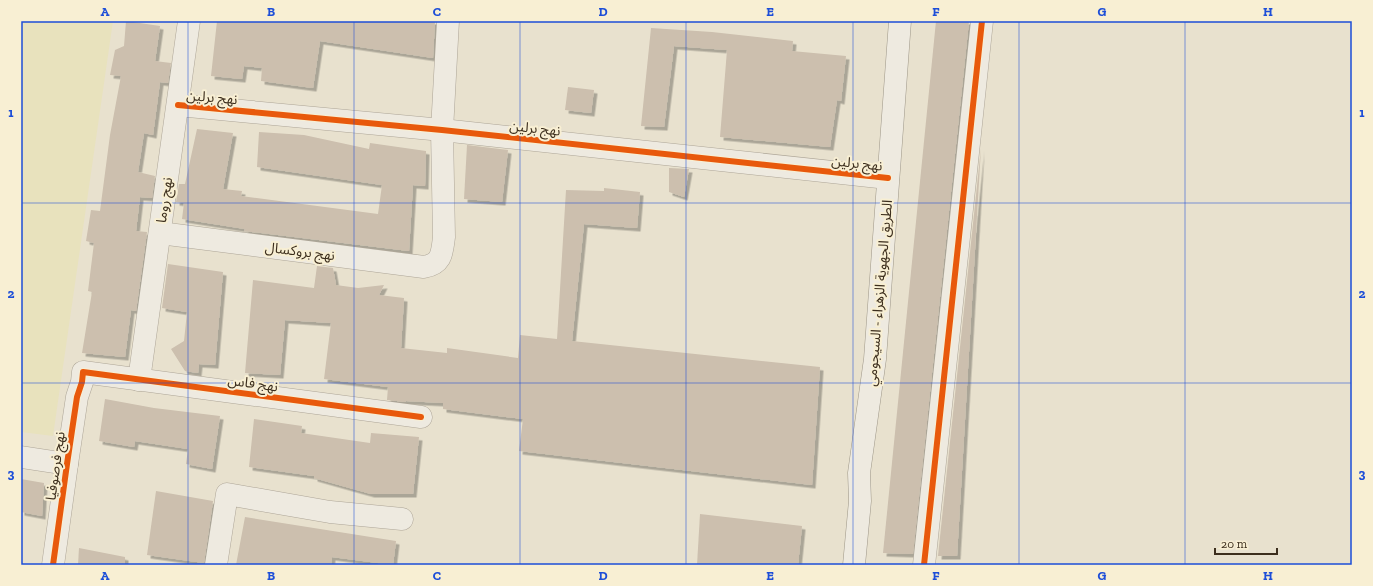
<svg xmlns="http://www.w3.org/2000/svg" width="1373" height="586" viewBox="0 0 1373 586" font-family="'Zilla Slab','Noto Sans Arabic',serif">
	<style>
		.farmland { fill: #e8e2bd }
		.building { fill: #ccbfae; filter: url(#shadow) }
		.lines { fill: none; stroke-linecap: round; stroke-linejoin: round }
		.street-casing { stroke: #ada597; stroke-width: 23 }
		.secondary-casing { stroke: #9c9586; stroke-width: 23 }
		.street { stroke: #eeeae0; stroke-width: 22 }
		.secondary { stroke: #eeeae0; stroke-width: 22 }
		.cycleway-casing { stroke: #f8efd3; stroke-width: 8 }
		.cycleway { stroke: #e8590c; stroke-width: 6 }
		.grid { fill: none; stroke: #1d4ed8; stroke-width: 1; stroke-opacity: 0.55 }
		.labels { text-anchor: middle; stroke-width: 4; stroke-linejoin: round; paint-order: stroke }
		.street-label { font-size: 14px; fill: #3c2e1d; stroke: #f8efd3 }
		.neatline { fill: none; stroke: #1d4ed8; stroke-width: 1.5 }
		.grid-label { font-size: 13px; text-anchor: middle; font-weight: bold; fill: #1d4ed8 }
	</style>
	<defs>
		<filter id="shadow"><feDropShadow dx="3.5" dy="3.5" stdDeviation="0" flood-color="#0004"/></filter>
	</defs>
	<rect width="100%" height="100%" fill="#e8e1ce"/>
	<path class="farmland" d="M21,21H113L53,436L21,432Z"/>
	<g class="building">
		<path d="M126,21L160,26L155,61L171,63L168,83L160,82L153,135L144,133L138,172L155,176L152,198L140,197L136,231L147,232L136,311L131,310L125,357L82,353L92,292L88,291L94,243L86,241L91,210L100,211L110,135L121,76L110,75L115,50L124,46Z"/>
		<path d="M217,21H435L433,58L320,41L313,88L261,81L262,68L244,66L242,79L211,76Z"/>
		<path d="M936,21H969L913,554L883,553Z"/>
		<path d="M651,28L712,32L793,41L792,51L846,56L841,101L837,100L830,147L720,137L727,50L674,46L664,127L641,126Z"/>
		<path d="M568,87L594,90L591,113L565,110Z"/>
		<path d="M197,129L233,133L223,189L242,191L241,196L378,214L382,185L257,167L259,132L304,135L369,149L370,143L426,151L425,186L413,185L409,251L244,231L245,229L182,219L184,203L176,202L179,184H185Z"/>
		<path d="M467,145L508,150L502,202L464,199Z"/>
		<path d="M981,148L957,556H938Z"/>
		<path d="M669,168L689,169L684,197L669,192Z"/>
		<path d="M604,188L640,192L637,228L584,224L572,341L820,367L812,485L519,451L523,419L443,409V403L406,401V402L387,400L388,387L324,379L331,323L285,320L280,375L245,373L253,280L314,288L317,266L333,268L336,285L358,288L384,285L379,295L404,298L401,348L447,353V348L518,358L520,335L557,339L566,190L604,191Z"/>
		<path d="M168,264L223,272L215,365L199,364L198,373L185,371L171,349L184,341L187,312L162,308Z"/>
		<path d="M105,399L154,408L220,416L212,469L186,464L188,449L135,441L134,447L99,441Z"/>
		<path d="M254,419L302,426L301,433L370,443L371,433L419,437L413,494H371L314,478V476L249,467Z"/>
		<path d="M21,479L44,483L42,516L21,512Z"/>
		<path d="M156,491L213,501L204,563L147,555Z"/>
		<path d="M700,514L802,526L798,565H697Z"/>
		<path d="M245,517L396,541L393,565L332,557L331,565H236Z"/>
		<path d="M79,548L125,557V565H78Z"/>
	</g>
	<g class="lines">
		<g class="street-casing">
			<g id="street">
				<path d="M178,105L442,130L888,178"/>
				<path d="M160,233L424,267C442,264 442,253 444,237L442,130L448,21"/>
				<path d="M139,380L189,21"/>
				<path d="M21,457L67,464"/>
				<path d="M53,565L67,464L77,397L82,382L83,372L421,417"/>
				<path d="M216,565L227,494L330,512L402,519"/>
				<path d="M924,565L982,21"/>
			</g>
		</g>
		<g class="secondary-casing">
			<path id="secondary" d="M854,565L860,501L859,473L875,359L900,21"/>
		</g>
		<use href="#street" class="street"/>
		<use href="#secondary" class="secondary"/>
		<g class="cycleway-casing">
			<g id="cycleway">
				<path d="M178,105L442,130L888,178"/>
				<path d="M53,565L67,464L77,397L82,382L83,372L421,417"/>
				<path d="M924,565L982,21"/>
			</g>
		</g>
		<use href="#cycleway" class="cycleway"/>
	</g>
	<path class="grid" d="M188,21V565M354,21V565M520,21V565M686,21V565M853,21V565M1019,21V565M1185,21V565M21,203H1352M21,383H1352"/>
	<g class="labels">
		<g class="street-label">
			<text transform="translate(212 97) rotate(5)" y="5">نهج برلين</text>
			<text transform="translate(535 128) rotate(6)" y="5">نهج برلين</text>
			<text transform="translate(857 163) rotate(6)" y="5">نهج برلين</text>
			<text transform="translate(164 200) rotate(-82)" y="5">نهج روما</text>
			<text transform="translate(300 251) rotate(7)" y="5">نهج بروكسال</text>
			<text transform="translate(879 293) rotate(-85)" y="5">الطريق الجهوية الزهراء - السيجومي</text>
			<text transform="translate(253 383) rotate(8)" y="5">نهج فاس</text>
			<text transform="translate(55 466) rotate(-82)" y="5">نهج فرصوفيا</text>
		</g>
	</g>
	<rect width="1373" height="586" fill="none" stroke="#f8efd3" stroke-width="44"/>
	<path d="M1215 548v6h62v-6" fill="none" stroke="#3c2e1d" stroke-width="2"/>
	<text x="1221" y="548" font-size="12" fill="#3c2e1d" stroke="#f8efd3" stroke-width="3" paint-order="stroke">20 m</text>
	<rect x="22" y="22" width="1329" height="542" class="neatline"/>
	<g class="grid-label">
		<text x="105" y="16">A</text>
		<text x="271" y="16">B</text>
		<text x="437" y="16">C</text>
		<text x="603" y="16">D</text>
		<text x="770" y="16">E</text>
		<text x="936" y="16">F</text>
		<text x="1102" y="16">G</text>
		<text x="1268" y="16">H</text>
		<text x="11" y="117">1</text>
		<text x="1362" y="117">1</text>
		<text x="11" y="298">2</text>
		<text x="1362" y="298">2</text>
		<text x="11" y="478">3</text>
		<text x="1362" y="478">3</text>
		<text x="105" y="580">A</text>
		<text x="271" y="580">B</text>
		<text x="437" y="580">C</text>
		<text x="603" y="580">D</text>
		<text x="770" y="580">E</text>
		<text x="936" y="580">F</text>
		<text x="1102" y="580">G</text>
		<text x="1268" y="580">H</text>
	</g>
</svg>
